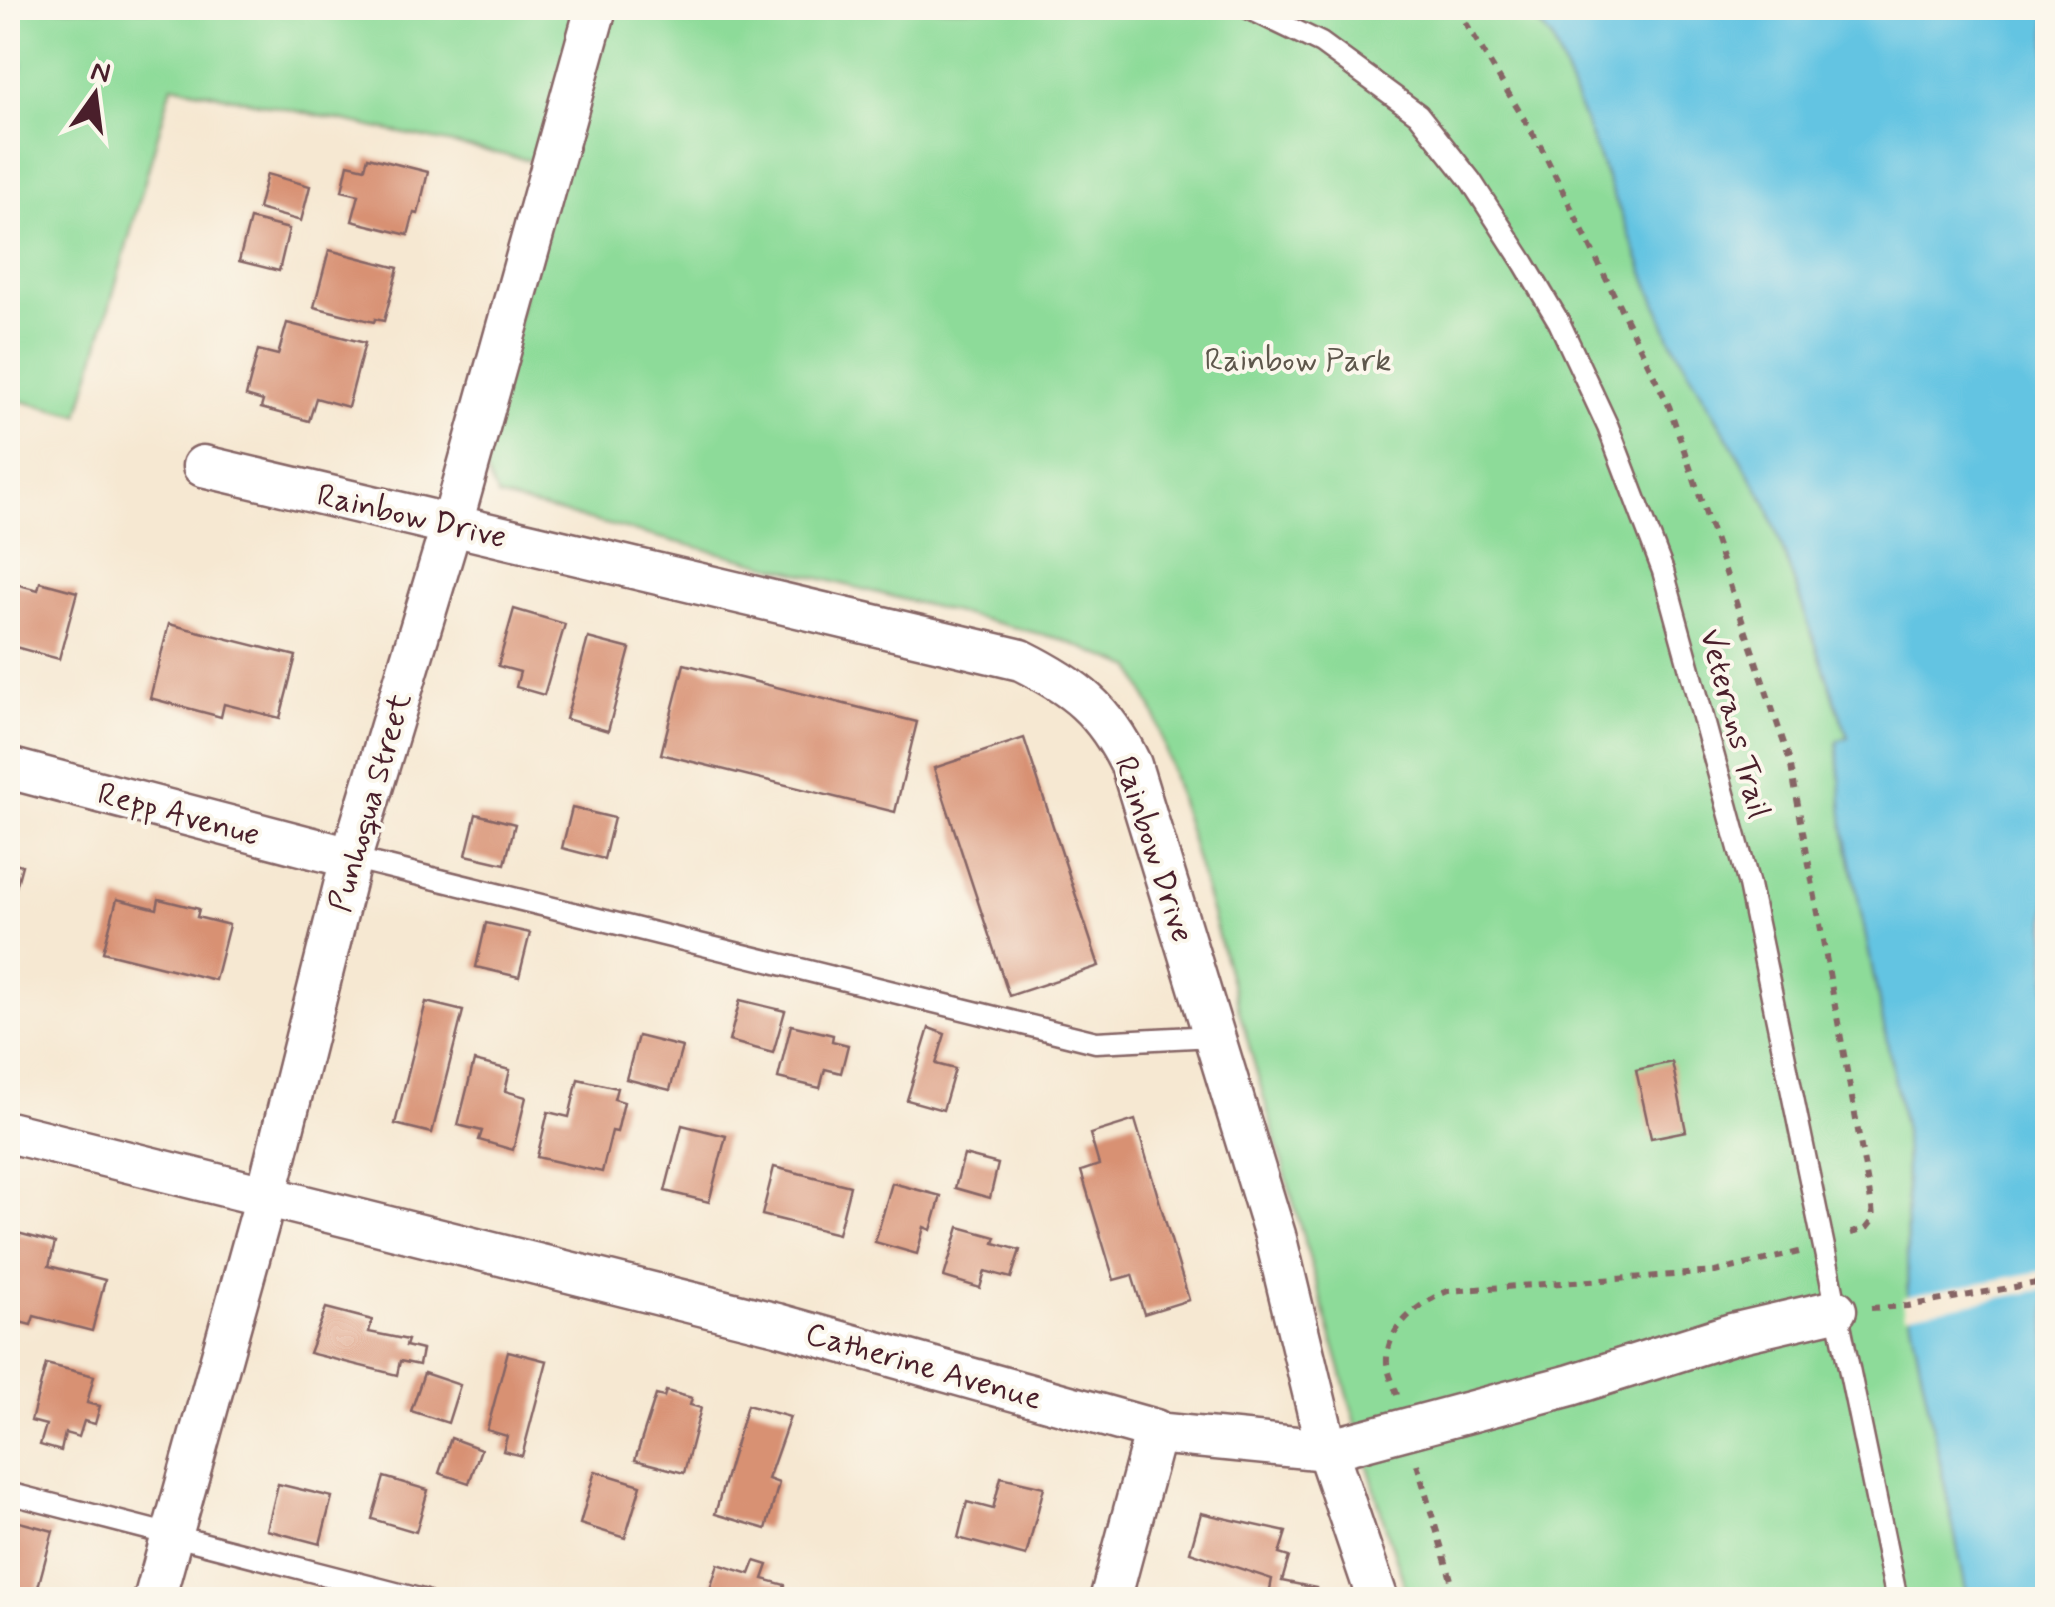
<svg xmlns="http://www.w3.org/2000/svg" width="2055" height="1607" viewBox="0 0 2055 1607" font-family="Mynerve,sans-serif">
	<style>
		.green { fill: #8ddb99; stroke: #6c7d62; stroke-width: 2.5 }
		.water { fill: #64c4e2; stroke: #577286; stroke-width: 2.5 }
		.pier { fill: #f6e8d2 }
		.building { fill: #d89173 }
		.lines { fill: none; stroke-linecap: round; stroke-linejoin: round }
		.lane-casing { stroke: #866565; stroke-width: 25 }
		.street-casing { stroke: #866565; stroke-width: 45 }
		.path { stroke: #866565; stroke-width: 6; stroke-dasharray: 8 8; stroke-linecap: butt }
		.lane { stroke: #fff; stroke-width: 20 }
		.street { stroke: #fff; stroke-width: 40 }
		.labels { text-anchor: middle; stroke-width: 8; stroke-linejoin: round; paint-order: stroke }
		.park-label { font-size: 32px; fill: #5e574c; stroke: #fbf7ec }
		.street-label { font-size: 32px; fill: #4a1f2b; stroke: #fbf7ec }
	</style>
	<rect width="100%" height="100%" fill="#fbf7ec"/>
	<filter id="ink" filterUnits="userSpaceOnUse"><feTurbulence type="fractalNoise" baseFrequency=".01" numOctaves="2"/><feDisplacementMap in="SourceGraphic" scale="20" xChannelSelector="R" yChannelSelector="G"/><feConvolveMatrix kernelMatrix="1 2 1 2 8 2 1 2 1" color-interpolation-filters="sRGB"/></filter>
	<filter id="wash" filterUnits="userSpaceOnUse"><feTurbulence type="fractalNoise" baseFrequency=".0048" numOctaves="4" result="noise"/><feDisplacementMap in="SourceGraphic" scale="40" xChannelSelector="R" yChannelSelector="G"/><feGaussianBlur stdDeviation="2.25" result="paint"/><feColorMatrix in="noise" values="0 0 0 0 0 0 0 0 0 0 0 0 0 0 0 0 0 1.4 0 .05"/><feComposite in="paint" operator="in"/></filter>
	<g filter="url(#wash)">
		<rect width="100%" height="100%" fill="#f6e8d2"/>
		<path class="green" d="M8,8H1524L1552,39L1670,338L1767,504L1848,738L1844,828L1905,1131L1908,1306L1968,1599H1409L1382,1515L1156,717L1133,668L1060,639L498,497L484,468L552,165L172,85L79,415L8,398Z"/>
		<g class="water">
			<path d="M1524,8H2047V1599H1968L1908,1306L1905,1131L1844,828L1837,741L1848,737L1767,504L1670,338L1552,39Z"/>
			<path d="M8,39L22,65L19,77L8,89Z"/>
		</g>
		<path class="pier" d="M2047,1270V1289L1905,1316L1903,1297Z"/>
		<g id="blocks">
			<g class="building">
				<path d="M368,157L428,172L418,214L414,213L408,235L352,221L359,195L342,191L348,164L365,168Z"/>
				<path d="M267,174L310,186L301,221L258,209Z"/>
				<path d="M250,219L289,229L279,271L239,261Z"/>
				<path d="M329,250L398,268L384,321L375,319L374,322L314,307Z"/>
				<path d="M287,323L365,343L348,407L316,398L309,421L261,408L263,401L246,396L258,350L278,355Z"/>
				<path d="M8,582L38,590L40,582L77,592L59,659L8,645Z"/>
				<path d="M514,609L565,624L544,695L516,687L520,672L498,666Z"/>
				<path d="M169,624L296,656L280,718L224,704L221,717L150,698Z"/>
				<path d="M588,638L630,649L608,731L566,719Z"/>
				<path d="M684,664L917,722L895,812L661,754Z"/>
				<path d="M1024,738L1099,966L1009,996L934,768Z"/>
				<path d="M572,808L614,818L604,859L562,848Z"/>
				<path d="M476,814L515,824L505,864L466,855Z"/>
				<path d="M8,861L22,865L9,914H8Z"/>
				<path d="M117,899L157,909L159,899L199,909L197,917L229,925L215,980L103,952Z"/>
				<path d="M486,923L530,933L519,977L476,967Z"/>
				<path d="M740,1000L785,1011L773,1053L729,1041Z"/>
				<path d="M426,1002L463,1011L432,1133L395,1124Z"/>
				<path d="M791,1025L833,1035L832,1041L848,1045L841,1073L825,1069L820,1088L778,1078Z"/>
				<path d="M929,1028L945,1034L936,1064L955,1069L943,1110L907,1100Z"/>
				<path d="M638,1036L682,1047L670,1090L626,1079Z"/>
				<path d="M474,1061L510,1070L505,1091L526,1097L513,1150L479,1140L482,1131L458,1125Z"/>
				<path d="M1672,1062L1686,1131L1651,1138L1636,1070Z"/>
				<path d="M578,1079L617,1088L614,1099L624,1102L617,1132L612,1131L602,1172L537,1157L548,1112L569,1117Z"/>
				<path d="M1135,1120L1189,1300L1144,1314L1132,1275L1114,1280L1081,1171L1099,1165L1090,1134Z"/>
				<path d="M682,1125L726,1136L709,1202L665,1191Z"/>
				<path d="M964,1155L998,1164L990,1198L955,1188Z"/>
				<path d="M774,1167L850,1186L838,1234L762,1215Z"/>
				<path d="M892,1183L941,1196L931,1230L924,1227L917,1254L875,1242Z"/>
				<path d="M959,1227L996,1237L994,1243L1020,1250L1011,1278L985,1271L980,1288L944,1277Z"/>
				<path d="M14,1232L55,1243L49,1266L105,1280L92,1331L34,1316L31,1325L8,1319V1258Z"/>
				<path d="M326,1308L372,1320L369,1332L408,1340L406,1346L422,1350L419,1365L400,1361L397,1375L309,1353Z"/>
				<path d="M508,1351L547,1361L522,1456L503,1451L507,1436L487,1430Z"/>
				<path d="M46,1364L94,1376L87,1403L100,1406L95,1424L84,1421L79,1437L65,1433L61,1451L40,1445L46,1425L31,1421Z"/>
				<path d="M424,1373L460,1385L448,1423L411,1411Z"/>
				<path d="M666,1391L692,1398L690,1405L701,1408L684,1473L635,1460L656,1395L664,1397Z"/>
				<path d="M747,1405L790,1417L768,1479L779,1483L766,1529L715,1514Z"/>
				<path d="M451,1438L481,1449L469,1483L439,1473Z"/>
				<path d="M595,1471L641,1485L625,1538L580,1524Z"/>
				<path d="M384,1477L428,1490L416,1532L372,1519Z"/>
				<path d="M1001,1477L1044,1487L1026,1556L958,1538L967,1502L993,1509Z"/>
				<path d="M278,1484L332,1497L320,1544L267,1530Z"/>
				<path d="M1201,1513L1286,1532L1279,1554L1289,1557L1282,1581L1316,1588L1313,1600H1268L1272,1579L1190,1552Z"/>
				<path d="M12,1520L53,1531L37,1591L43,1592L41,1600H8V1537Z"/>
				<path d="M755,1561L768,1565L763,1579L785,1585L780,1600H720L708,1596L718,1564L750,1574Z"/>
				<path d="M311,1589L347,1598V1600H308Z"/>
			</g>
		</g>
	</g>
	<g filter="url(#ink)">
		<use href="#blocks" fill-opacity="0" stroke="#866565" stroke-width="2.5"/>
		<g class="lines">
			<g class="lane-casing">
				<g id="lane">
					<path d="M1248,8L1321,43L1418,114L1471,181L1524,263L1559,322L1608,427L1663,571L1749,885L1897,1600"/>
					<path d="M351,858L1096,1042L1214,1036"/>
					<path d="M8,1493L423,1600"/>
				</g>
			</g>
			<g class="street-casing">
				<g id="street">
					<path d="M203,466L1021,660C1075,687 1104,709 1131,765L1275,1235L1327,1450L1378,1600"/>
					<path d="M8,768L351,858"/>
					<path d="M8,1132L777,1324L1155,1430V1433L1327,1450L1571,1385L1732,1334L1836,1310"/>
					<path d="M154,1600L266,1197L351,858L452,524L596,8"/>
					<path d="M1110,1600L1155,1433"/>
				</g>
			</g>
			<g class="path">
				<path d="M1457,8L1542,149L1669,406L1790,761L1872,1207L1873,1220L1866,1229L1848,1234"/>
				<path d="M1871,1308L1908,1306L2048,1281"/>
				<path d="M1397,1395C1394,1385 1388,1373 1387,1363C1385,1328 1420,1302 1448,1291L1715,1272L1799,1252"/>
				<path d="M1417,1464L1457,1600"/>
			</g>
			<use href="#lane" class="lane"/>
			<use href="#street" class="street"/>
		</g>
	</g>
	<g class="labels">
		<g class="park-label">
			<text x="1298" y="370">Rainbow Park</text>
		</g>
		<g class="street-label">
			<text transform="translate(412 515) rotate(13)" y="11">Rainbow Drive</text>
			<text transform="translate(1736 723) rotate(75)" y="11">Veterans Trail</text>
			<text transform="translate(369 802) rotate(-74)" y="11">Punhoqua Street</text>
			<text transform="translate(179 813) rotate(15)" y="11">Repp Avenue</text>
			<text transform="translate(1155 849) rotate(72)" y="11">Rainbow Drive</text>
			<text transform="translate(924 1365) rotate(16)" y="11">Catherine Avenue</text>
		</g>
	</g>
	<rect width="2055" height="1607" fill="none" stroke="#fbf7ec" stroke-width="40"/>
	<g transform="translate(95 95) rotate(14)" stroke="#fbf7ec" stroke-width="8" paint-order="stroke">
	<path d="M0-8L18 38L0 25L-18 38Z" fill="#4a1f2b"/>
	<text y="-15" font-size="28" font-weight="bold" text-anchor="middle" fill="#4a1f2b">N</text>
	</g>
</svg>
